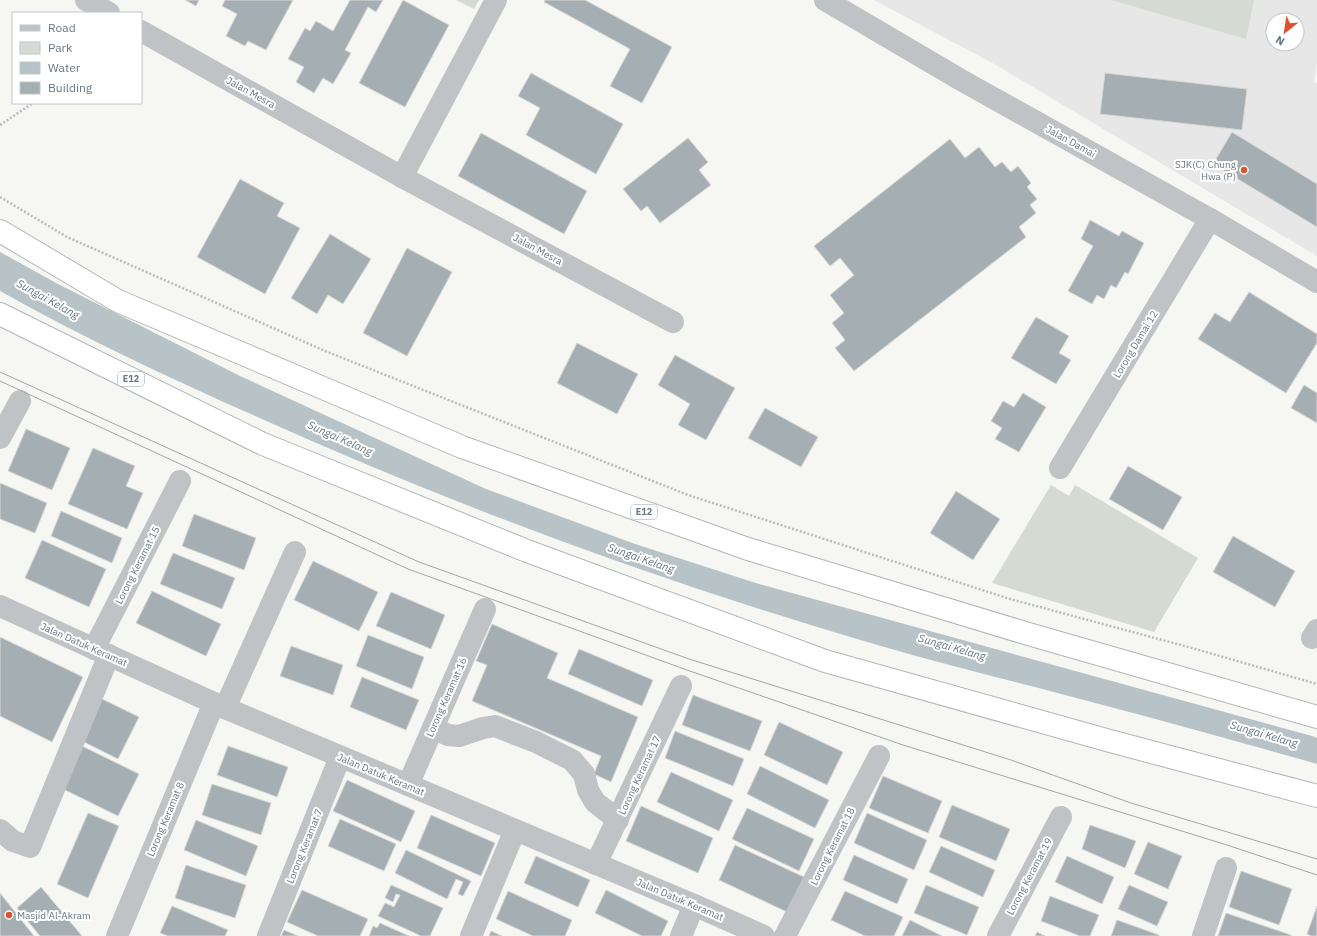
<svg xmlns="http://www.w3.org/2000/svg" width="1317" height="936" viewBox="0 0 1317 936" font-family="'IBM Plex Sans',sans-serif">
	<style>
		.built { fill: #e6e7e6; fill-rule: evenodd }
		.green { fill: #d5dbd2 }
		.water { fill: #b8c3c7 }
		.building { fill: #a5aeb3; stroke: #d7d7d5 }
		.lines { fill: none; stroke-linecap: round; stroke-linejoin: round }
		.highway-casing { stroke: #b2b6b9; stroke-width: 24 }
		.path { stroke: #b9bcbe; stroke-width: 2.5; stroke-dasharray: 2 2; stroke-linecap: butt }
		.minor { stroke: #bfc3c6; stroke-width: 22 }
		.highway { stroke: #fff; stroke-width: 22 }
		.tram { stroke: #a0a7ac; stroke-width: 1 }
		.poi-dot { fill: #dd532c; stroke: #fff; stroke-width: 1.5 }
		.labels { text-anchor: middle; stroke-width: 4; stroke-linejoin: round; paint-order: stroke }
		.shield { fill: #fff; stroke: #949fa8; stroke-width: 1 }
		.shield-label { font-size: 9px; font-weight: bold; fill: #667683 }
		.street-label { font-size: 10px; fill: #667683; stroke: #fff }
		.poi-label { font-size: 10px; fill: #667683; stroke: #fff; text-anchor: end }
		.water-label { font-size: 11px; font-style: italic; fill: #62777f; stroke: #fff }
	</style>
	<rect width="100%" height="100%" fill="#f6f6f2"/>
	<path class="built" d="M874,0H1317V61L1314,82L1317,83V256L996,65ZM1273,20H1297V44H1273Z"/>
	<g class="green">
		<path d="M456,0H479L474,9Z"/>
		<path d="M1111,0H1254L1246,39Z"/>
		<path d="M1051,485L1069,496L1075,485L1198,558L1154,632L992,583Z"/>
	</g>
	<path class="water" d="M0,252L58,284L240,376L486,489L635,544L759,584L1312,736L1317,738V764C1222,737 1127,711 1031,686C981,673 931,661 881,646C667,584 457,507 253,415C167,377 82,337 0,291Z"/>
	<g class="building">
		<path d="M185,0H199L196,6Z"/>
		<path d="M225,0H293L266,50L248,41L245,46L226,36L237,14L222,6Z"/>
		<path d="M350,0H383L376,12L368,7L345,50L351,53L333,84L323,78L314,93L296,82L304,67L288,59L305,28L310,31L316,21L333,31Z"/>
		<path d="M403,0L449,25L405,107L359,83Z"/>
		<path d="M545,0H585L672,47L642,103L610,86L630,49L544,2Z"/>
		<path d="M531,73L623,124L596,174L526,135L540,108L518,96Z"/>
		<path d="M1105,73L1247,89L1242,130L1100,114Z"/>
		<path d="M1232,132L1317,184V227L1213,164Z"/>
		<path d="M481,133L587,191L564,234L458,176Z"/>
		<path d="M688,138L708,162L699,170L711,185L660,223L647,206L641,211L623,189Z"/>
		<path d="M950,139L965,158L979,147L995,167L1002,162L1011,172L1018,166L1031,183L1027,187L1037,199L1030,205L1036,213L1019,227L1026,237L854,371L835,348L845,340L832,323L844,313L830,295L854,275L840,258L830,266L814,246Z"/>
		<path d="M240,179L284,203L277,216L300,228L265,294L197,257Z"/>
		<path d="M1090,220L1119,236L1122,231L1144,243L1128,274L1125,272L1116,288L1111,285L1104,299L1097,295L1092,304L1068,291L1093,246L1081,239Z"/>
		<path d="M330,234L371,259L343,304L328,295L317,314L291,298Z"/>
		<path d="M407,248L452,272L407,356L363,333Z"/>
		<path d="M1249,292L1317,334V343L1286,393L1198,339L1215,313L1230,322Z"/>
		<path d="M1036,317L1069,336L1059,353L1071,360L1056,384L1011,358Z"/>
		<path d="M577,343L638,374L617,414L557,383Z"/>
		<path d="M675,355L735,388L706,440L678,425L690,404L658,385Z"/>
		<path d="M1304,385L1317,393V423L1291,408Z"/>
		<path d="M1023,393L1046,407L1019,452L995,439L1002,428L991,421L1003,401L1014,407Z"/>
		<path d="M765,408L818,437L801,467L748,438Z"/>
		<path d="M26,429L70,448L52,490L8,471Z"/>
		<path d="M93,448L135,466L126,486L143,493L127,529L68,504Z"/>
		<path d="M1128,466L1182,497L1163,530L1109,499Z"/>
		<path d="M0,483L47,503L35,533L0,519Z"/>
		<path d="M956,491L1000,519L973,560L930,533Z"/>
		<path d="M61,511L122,538L112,563L51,536Z"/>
		<path d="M194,514L256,538L244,570L182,546Z"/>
		<path d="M1233,536L1295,571L1275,607L1213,572Z"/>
		<path d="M42,540L106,569L89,607L25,578Z"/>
		<path d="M173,553L235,578L222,609L160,584Z"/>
		<path d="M313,561L378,592L359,631L294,600Z"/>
		<path d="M152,591L221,624L206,656L136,623Z"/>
		<path d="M391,592L445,615L431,649L376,626Z"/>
		<path d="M492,624L558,653L547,678L638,717L611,782L594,774L601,756L472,701L487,665L476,661Z"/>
		<path d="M368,635L424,657L412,689L356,666Z"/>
		<path d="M0,637L83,677L52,742L0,716Z"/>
		<path d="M291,646L343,665L333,695L280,676Z"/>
		<path d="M579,649L653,680L642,706L568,674Z"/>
		<path d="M362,677L419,700L406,730L350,707Z"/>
		<path d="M693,695L762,721L750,751L682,725Z"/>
		<path d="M100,698L139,717L118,759L80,740Z"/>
		<path d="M779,722L843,752L827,785L764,755Z"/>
		<path d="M675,731L744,759L733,786L665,758Z"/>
		<path d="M80,745L139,774L118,816L59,787Z"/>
		<path d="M228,746L288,767L277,797L217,775Z"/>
		<path d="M760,766L829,800L815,828L747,794Z"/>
		<path d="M671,772L733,800L719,831L657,802Z"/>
		<path d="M883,776L942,801L928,833L869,808Z"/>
		<path d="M347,780L415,811L401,842L333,811Z"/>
		<path d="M212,784L271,803L261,835L202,815Z"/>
		<path d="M952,805L1010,829L996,861L939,837Z"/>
		<path d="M641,806L713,838L698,873L626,841Z"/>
		<path d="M747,808L814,839L799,871L732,839Z"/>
		<path d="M88,813L119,826L88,898L57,884Z"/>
		<path d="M867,813L927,840L914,870L854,843Z"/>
		<path d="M431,815L495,843L481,876L417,848Z"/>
		<path d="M340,819L396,844L384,871L328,846Z"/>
		<path d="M196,820L258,846L246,876L184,850Z"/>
		<path d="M1090,825L1136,841L1125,868L1082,849Z"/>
		<path d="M1148,842L1182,856L1168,889L1134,874Z"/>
		<path d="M735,845L804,877L787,912L719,880Z"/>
		<path d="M941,846L995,870L983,897L929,872Z"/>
		<path d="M406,850L471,881L463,896L458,894L463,882L456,879L447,899L395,873Z"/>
		<path d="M854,855L908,879L897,904L843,880Z"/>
		<path d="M536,856L590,880L578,907L524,883Z"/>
		<path d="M1067,856L1114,877L1102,904L1055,882Z"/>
		<path d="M186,865L246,885L235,918L175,898Z"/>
		<path d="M1241,871L1292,889L1279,925L1229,907Z"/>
		<path d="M391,885L443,908L430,936H421L378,916L385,903L394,907L400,895L396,894L393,902L385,898Z"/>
		<path d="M926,885L979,907L967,935L914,913Z"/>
		<path d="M1129,885L1168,902L1157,926L1118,909Z"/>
		<path d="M41,887L82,936H40L17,908Z"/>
		<path d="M302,890L368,919L360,936H318L287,922Z"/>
		<path d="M606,890L668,921L661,936H642L595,913Z"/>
		<path d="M508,891L572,920L565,936H533L496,919Z"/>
		<path d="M845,891L903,917L894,936H865L831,920Z"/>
		<path d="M0,893L34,936H0Z"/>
		<path d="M1050,896L1099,915L1090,936H1080L1041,921Z"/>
		<path d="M172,906L228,930L225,936H168L160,933Z"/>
		<path d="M1317,906V936H1311L1307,934Z"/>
		<path d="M1226,913L1291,935V936H1218Z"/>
		<path d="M910,920L942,936H902Z"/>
		<path d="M1117,920L1159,935V936H1111Z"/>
		<path d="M380,923L409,936H369L373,926L377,928Z"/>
		<path d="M284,930L298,936H281Z"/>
		<path d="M491,931L502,936H489Z"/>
		<path d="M1037,932L1045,936H1035Z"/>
	</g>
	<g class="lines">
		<g class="highway-casing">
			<g id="highway">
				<path d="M0,231L118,301L462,447L748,549L1025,633L1317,717"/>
				<path d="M0,314L263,444L527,551L825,661L1110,741L1317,796"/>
			</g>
		</g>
		<g class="path">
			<path d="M0,125L33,103"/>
			<path d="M0,197L67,237L325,351L688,495L1010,599L1192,648L1317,684"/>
		</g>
		<g class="minor">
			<path d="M86,0L109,13"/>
			<path d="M825,0L961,80L1210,219L1317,282"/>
			<path d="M141,31L402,177L673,322"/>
			<path d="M402,177L496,0"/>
			<path d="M0,438L20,401"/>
			<path d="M1060,468L1210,219"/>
			<path d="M0,606L225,708L694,905L764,936"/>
			<path d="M1312,638L1317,630"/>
			<path d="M94,649L180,481"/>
			<path d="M225,708L295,552"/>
			<path d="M433,728L448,735L459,736L483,728L495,726L536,742L572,760L584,774L588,790L595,802L618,820"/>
			<path d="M408,785L485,609"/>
			<path d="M0,830L13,841L30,847L109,655"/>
			<path d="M596,864L681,686"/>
			<path d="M117,936L214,703"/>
			<path d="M268,936L340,757"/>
			<path d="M471,936L515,830"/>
			<path d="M681,936L694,905"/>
			<path d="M785,936L879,756"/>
			<path d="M998,936L1061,817"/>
			<path d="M1203,936L1226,868"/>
		</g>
		<use href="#highway" class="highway"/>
		<g class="tram">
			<path d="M0,372L419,562L689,659L1011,760L1131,803L1317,859"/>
			<path d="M0,381L408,569L687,670L903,745L1227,845L1317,875"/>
		</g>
	</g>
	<g class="poi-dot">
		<circle cx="1244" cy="170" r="4"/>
		<circle cx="9" cy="915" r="4"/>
	</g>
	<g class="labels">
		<g class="shield">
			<rect x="118" y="372" width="26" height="14" rx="3"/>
			<rect x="631" y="505" width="26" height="14" rx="3"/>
		</g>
		<g class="shield-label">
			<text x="131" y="382">E12</text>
			<text x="644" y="515">E12</text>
		</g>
		<g class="street-label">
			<text transform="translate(251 92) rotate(29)" y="4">Jalan Mesra</text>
			<text transform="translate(1071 141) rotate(29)" y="4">Jalan Damai</text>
			<text transform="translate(538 249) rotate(28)" y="4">Jalan Mesra</text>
			<text transform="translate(1135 344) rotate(-59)" y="4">Lorong Damai 12</text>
			<text transform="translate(137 565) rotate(-63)" y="4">Lorong Keramat 15</text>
			<text transform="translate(84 644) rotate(24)" y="4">Jalan Datuk Keramat</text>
			<text transform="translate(446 697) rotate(-66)" y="4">Lorong Keramat 16</text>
			<text transform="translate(381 774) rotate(23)" y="4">Jalan Datuk Keramat</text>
			<text transform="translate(639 775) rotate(-65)" y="4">Lorong Keramat 17</text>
			<text transform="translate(165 819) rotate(-67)" y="4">Lorong Keramat 8</text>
			<text transform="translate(304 846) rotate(-68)" y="4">Lorong Keramat 7</text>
			<text transform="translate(832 846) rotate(-63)" y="4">Lorong Keramat 18</text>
			<text transform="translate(1029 876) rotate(-62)" y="4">Lorong Keramat 19</text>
			<text transform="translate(680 899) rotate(23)" y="4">Jalan Datuk Keramat</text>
		</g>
		<g class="poi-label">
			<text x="1236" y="168">SJK(C) Chung<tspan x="1236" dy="12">Hwa (P)</tspan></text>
			<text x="17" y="919" text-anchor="start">Masjid Al-Akram</text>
		</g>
		<g class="water-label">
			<text transform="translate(48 299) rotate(29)" y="4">Sungai Kelang</text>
			<text transform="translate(340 438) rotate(24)" y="4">Sungai Kelang</text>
			<text transform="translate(641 558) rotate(19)" y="4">Sungai Kelang</text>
			<text transform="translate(952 647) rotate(16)" y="4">Sungai Kelang</text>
			<text transform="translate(1264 734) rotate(16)" y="4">Sungai Kelang</text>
		</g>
	</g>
	<rect x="12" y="12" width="130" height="92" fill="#ffffff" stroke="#c2c8cd"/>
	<rect x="20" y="25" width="20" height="6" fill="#bfc3c6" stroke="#c2c8cd"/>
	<text x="48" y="32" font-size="12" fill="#667683">Road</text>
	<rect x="20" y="42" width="20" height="12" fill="#d5dbd2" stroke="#c2c8cd"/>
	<text x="48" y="52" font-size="12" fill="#667683">Park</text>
	<rect x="20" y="62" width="20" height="12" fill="#b8c3c7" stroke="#c2c8cd"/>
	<text x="48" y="72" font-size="12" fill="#667683">Water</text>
	<rect x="20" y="82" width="20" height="12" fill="#a5aeb3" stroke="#c2c8cd"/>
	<text x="48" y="92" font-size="12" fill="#667683">Building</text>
	<g transform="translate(1285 32) rotate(210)"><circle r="19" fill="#ffffff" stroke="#c2c8cd"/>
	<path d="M0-3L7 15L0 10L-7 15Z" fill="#dd532c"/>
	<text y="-6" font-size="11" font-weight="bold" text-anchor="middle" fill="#667683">N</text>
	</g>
</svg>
